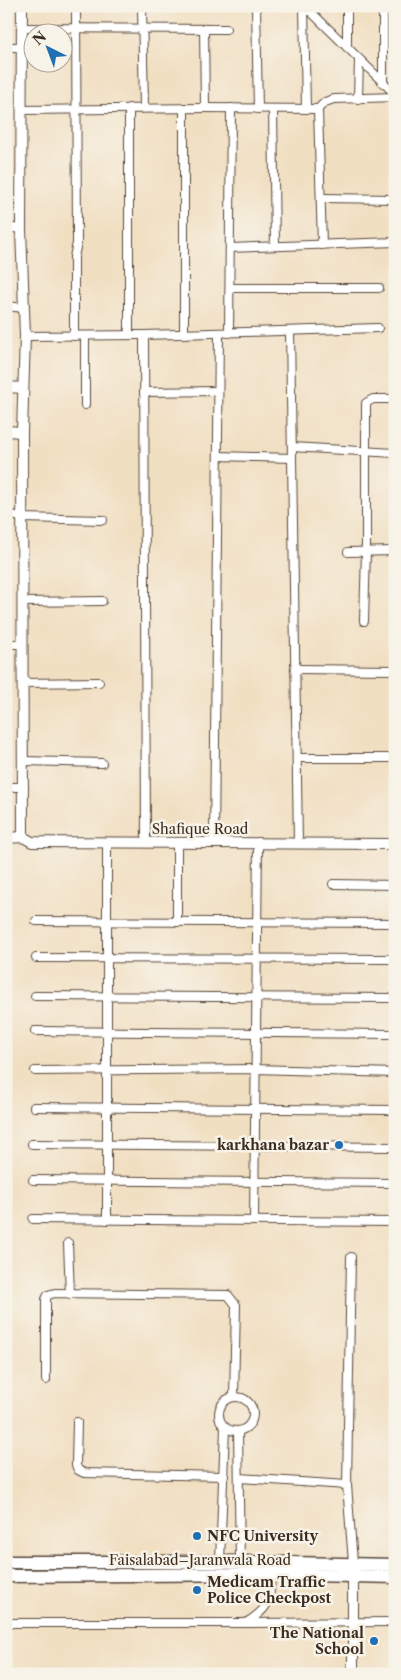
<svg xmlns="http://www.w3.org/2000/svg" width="401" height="1680" viewBox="0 0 401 1680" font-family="'Libre Caslon Text',serif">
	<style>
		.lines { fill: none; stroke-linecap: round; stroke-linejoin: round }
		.minor-casing { stroke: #564537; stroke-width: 10 }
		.tertiary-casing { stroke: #564537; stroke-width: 12 }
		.primary-casing { stroke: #564537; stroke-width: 15 }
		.minor { stroke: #fff; stroke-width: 8 }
		.tertiary { stroke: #fff; stroke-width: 10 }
		.primary { stroke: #fff; stroke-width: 12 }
		.poi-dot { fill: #1f6fb2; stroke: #f7f3e8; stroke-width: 2 }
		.labels { text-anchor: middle; stroke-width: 5; stroke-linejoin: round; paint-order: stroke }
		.street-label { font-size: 14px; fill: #3b2a1e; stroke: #f7f3e8 }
		.poi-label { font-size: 14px; font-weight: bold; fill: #3b2a1e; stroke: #f7f3e8; text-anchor: end }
	</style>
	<rect width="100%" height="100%" fill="#f7f3e8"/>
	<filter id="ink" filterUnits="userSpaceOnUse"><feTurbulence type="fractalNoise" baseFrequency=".02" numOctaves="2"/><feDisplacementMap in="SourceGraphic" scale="10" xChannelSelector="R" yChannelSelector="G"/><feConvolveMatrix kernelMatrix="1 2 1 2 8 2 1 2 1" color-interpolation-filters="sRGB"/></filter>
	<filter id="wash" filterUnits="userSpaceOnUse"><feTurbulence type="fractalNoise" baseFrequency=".0096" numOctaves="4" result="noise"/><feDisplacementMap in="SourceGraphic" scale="20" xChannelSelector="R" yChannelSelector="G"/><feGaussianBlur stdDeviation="1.12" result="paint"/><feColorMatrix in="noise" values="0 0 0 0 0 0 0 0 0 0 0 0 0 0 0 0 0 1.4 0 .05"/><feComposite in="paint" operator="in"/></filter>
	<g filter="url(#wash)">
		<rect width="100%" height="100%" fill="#f1dfc2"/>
	</g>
	<g filter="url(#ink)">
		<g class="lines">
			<g class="minor-casing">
				<g id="minor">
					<path d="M142,6L144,108"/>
					<path d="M256,6L258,109"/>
					<path d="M304,6L306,109"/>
					<path d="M305,6L395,94"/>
					<path d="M347,6V47"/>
					<path d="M383,6V83"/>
					<path d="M22,28L226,29"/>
					<path d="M204,29L205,108"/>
					<path d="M6,47H22"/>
					<path d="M358,99L359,59"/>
					<path d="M129,108V335"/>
					<path d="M184,108V334"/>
					<path d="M273,109L275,246"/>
					<path d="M318,109L325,102L334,99L395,97"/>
					<path d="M22,110L205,108L318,109L322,245"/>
					<path d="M321,198L395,199"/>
					<path d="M6,227L21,229"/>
					<path d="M230,248L395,242"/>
					<path d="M230,288H379"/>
					<path d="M6,306L24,308"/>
					<path d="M290,331L298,843"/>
					<path d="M229,333L231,108"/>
					<path d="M144,335L146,842"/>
					<path d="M25,336L144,335L378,328"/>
					<path d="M74,336V257L77,243L76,6"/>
					<path d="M144,392L218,391"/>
					<path d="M85,405V336"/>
					<path d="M292,447L395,453"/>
					<path d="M218,456L292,458"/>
					<path d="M6,513L22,518L103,520"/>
					<path d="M348,552L395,551"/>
					<path d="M23,602L102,601"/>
					<path d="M364,621L366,551V403L373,399H395"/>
					<path d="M6,644H23"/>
					<path d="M295,669L395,670"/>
					<path d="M23,683L99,682"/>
					<path d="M297,758H395"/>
					<path d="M24,761L102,763"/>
					<path d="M6,787H24"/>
					<path d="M107,842V1220"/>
					<path d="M214,842L219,333"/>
					<path d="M333,884L395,885"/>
					<path d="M36,921L395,923"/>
					<path d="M177,922V842"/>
					<path d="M36,958L395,959"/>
					<path d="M35,996L395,998"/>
					<path d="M35,1031L395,1034"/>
					<path d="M35,1071L255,1069L395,1073"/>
					<path d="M34,1107L395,1110"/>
					<path d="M32,1144L395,1147"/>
					<path d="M33,1180L395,1183"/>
					<path d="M33,1219L395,1222"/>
					<path d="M254,1221L258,842"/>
					<path d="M68,1243L70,1294"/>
					<path d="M351,1257L347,1485L353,1563"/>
					<path d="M46,1380V1299L48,1295L55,1293L228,1295L236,1305L234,1397"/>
					<circle cx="236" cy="1414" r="17"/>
					<path d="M77,1422L76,1465L78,1470L84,1473L224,1476"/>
					<path d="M238,1431L240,1562"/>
					<path d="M239,1478L347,1485"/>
					<path d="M220,1562L225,1428"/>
					<path d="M6,1623H246C271,1607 269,1602 271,1574"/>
					<path d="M246,1623L395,1622"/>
				</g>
			</g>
			<g class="tertiary-casing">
				<g id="tertiary">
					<path d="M22,6L21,229L25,336L22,432L23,837"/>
					<path d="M6,387L23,388"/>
					<path d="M6,431L22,432"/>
					<path d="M6,838L23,837L32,842L395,844"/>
					<path d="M353,1674V1569"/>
				</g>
			</g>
			<g class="primary-casing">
				<g id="primary">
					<path d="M6,1562H240L395,1565"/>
					<path d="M6,1576L271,1574L395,1577"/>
				</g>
			</g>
			<use href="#minor" class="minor"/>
			<use href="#tertiary" class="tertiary"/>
			<use href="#primary" class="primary"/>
		</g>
	</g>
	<g class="poi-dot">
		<circle cx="339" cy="1145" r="5"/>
		<circle cx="197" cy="1536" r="5"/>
		<circle cx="197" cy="1590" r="5"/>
		<circle cx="374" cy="1641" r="5"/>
	</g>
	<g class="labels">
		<g class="street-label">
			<text x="200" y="834">Shafique Road</text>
			<text x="200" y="1565">Faisalabad–Jaranwala Road</text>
		</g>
		<g class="poi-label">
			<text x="329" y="1150">karkhana bazar</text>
			<text x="207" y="1541" text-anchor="start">NFC University</text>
			<text x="207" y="1587" text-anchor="start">Medicam Traffic<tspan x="207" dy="16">Police Checkpost</tspan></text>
			<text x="364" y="1638">The National<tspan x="364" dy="16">School</tspan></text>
		</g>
	</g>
	<rect width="401" height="1680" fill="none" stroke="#f7f3e8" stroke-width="25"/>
	<g transform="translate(48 48) rotate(318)"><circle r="24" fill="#f7f3e8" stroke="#aca397"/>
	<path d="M0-4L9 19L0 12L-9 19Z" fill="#1f6fb2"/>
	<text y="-8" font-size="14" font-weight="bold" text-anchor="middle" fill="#3b2a1e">N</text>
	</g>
</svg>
